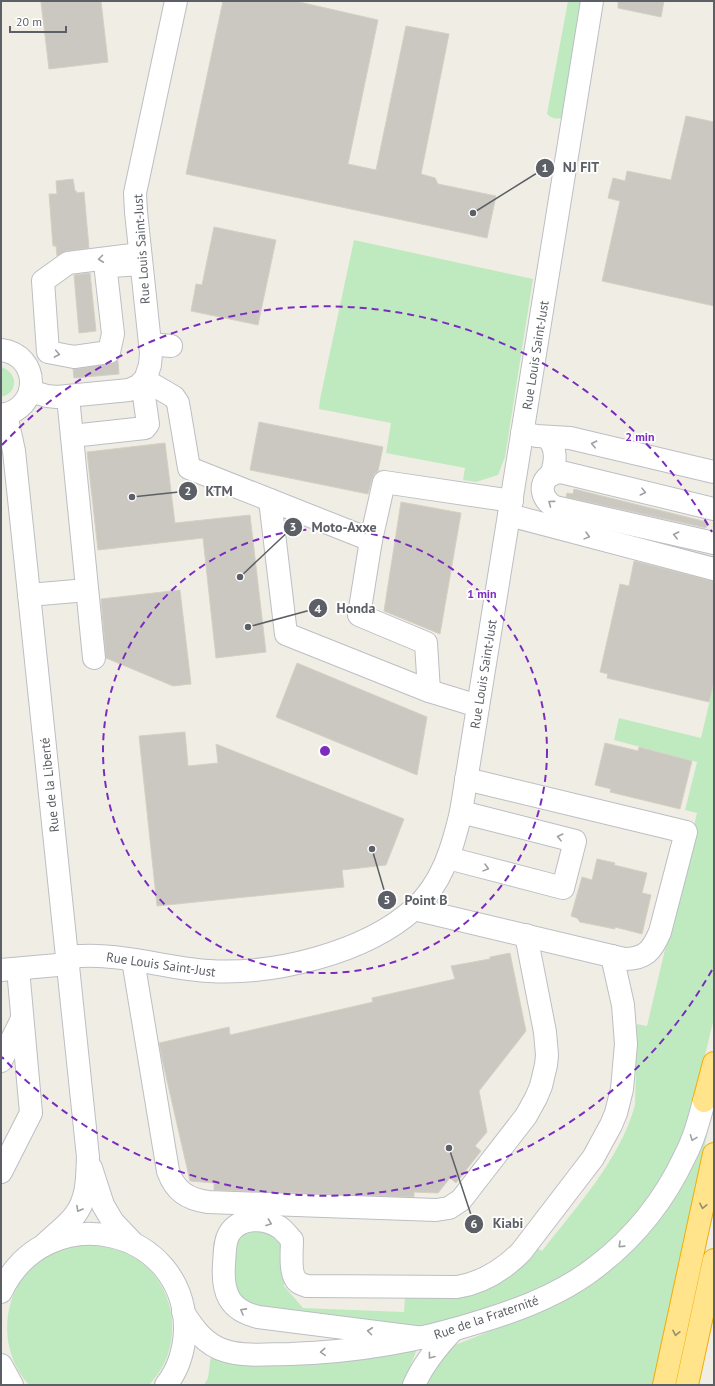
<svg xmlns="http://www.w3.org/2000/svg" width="715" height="1386" viewBox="0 0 715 1386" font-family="'PT Sans',sans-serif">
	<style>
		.green { fill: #bfeabf }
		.building { fill: #cbc8c1; stroke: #d5d0c2 }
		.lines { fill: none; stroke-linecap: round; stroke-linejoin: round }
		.minor-casing { stroke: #bcbec4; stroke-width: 24 }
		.highway-casing { stroke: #f4ac00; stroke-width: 24 }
		.minor { stroke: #fff; stroke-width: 22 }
		.highway { stroke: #ffe48c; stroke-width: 22 }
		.oneway { stroke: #9da0a3 }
		.oneway2 { stroke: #958e73 }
		.ring { fill: none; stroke: #7b2cbf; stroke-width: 2; stroke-dasharray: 7 5 }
		.labels { text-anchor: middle; stroke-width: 3.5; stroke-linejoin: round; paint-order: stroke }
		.street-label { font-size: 13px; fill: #5c6066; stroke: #fff }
		.centre { fill: #7b2cbf; stroke: #fff; stroke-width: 2 }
		.ring-label { font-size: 12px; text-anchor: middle; font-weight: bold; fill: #7b2cbf; stroke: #fff; stroke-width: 3.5; stroke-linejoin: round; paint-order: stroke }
		.leader { fill: none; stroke: #5c6066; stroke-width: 1.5 }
		.callout-dot { fill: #5c6066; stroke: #fff; stroke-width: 1.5 }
		.mark-label { font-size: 12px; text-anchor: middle; font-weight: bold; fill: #fff }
		.callout-label { font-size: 14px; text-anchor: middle; font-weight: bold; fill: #5c6066; stroke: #fff; stroke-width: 3.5; stroke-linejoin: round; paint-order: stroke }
	</style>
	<rect width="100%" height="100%" fill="#f0eee4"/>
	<g class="green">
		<path d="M568,1H582L563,118C556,119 552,119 547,114Z"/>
		<path d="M354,240L533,279L505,457L498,475L476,482L463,480L465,468L386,453L391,423L319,409L320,399Z"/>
		<path d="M1,367C18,372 19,393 1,397Z"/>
		<path d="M714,682V1018L689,1122L684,1137L656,1190L613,1239L585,1263L563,1276L540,1288L509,1301L462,1317L416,1329L270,1313L235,1298L231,1254L238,1235L258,1227L286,1244L284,1286L303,1308L404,1312L405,1296L457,1295L535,1247L542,1251C576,1207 620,1160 635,1105L637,1024L647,1026L697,813L685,810L697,762L614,740L619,718L701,738Z"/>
		<path d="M708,1130L654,1385H427L440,1355L450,1347L556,1305L584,1288L612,1267L657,1223L670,1205Z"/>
		<path d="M81,1245C100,1246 115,1247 131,1256C166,1274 180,1318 168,1354C164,1366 157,1376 149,1385H29C0,1354 0,1303 28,1271C32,1267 52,1253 58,1251C65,1248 74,1247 81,1245Z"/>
		<path d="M417,1349L403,1385H204L208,1378L211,1355L312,1363L359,1360Z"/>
	</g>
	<g class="building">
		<path d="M49,1H101L108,62L49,69L41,2Z"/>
		<path d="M223,1H295L378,20L348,164L376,170L406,26L449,34L421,174L435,178L438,184L496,196L487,238L186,174Z"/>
		<path d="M618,1H664L661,17L618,8Z"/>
		<path d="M686,116L714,122V306L602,281L620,201L608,198L613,178L625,181L627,171L671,180Z"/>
		<path d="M73,179L75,191H76L77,193L84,192L89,248L66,251L57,256L56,246H53L49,194H57L56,181Z"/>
		<path d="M214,227L276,240L258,325L191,311L196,284L202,285Z"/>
		<path d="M90,273L96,331L79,333L74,275Z"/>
		<path d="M118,361L119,374L74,378L73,369L111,364Z"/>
		<path d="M259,422L383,447L378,471L374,474L372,479L368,494L250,470Z"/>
		<path d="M165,443L175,523L250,515L266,652L216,658L203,538L98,550L87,452Z"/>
		<path d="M574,489L707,522L706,528L566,497L567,493L573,494Z"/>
		<path d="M401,502L461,513L440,634L384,611Z"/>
		<path d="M634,561L714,581V682L709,702L607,678L608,674L600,672L620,584L629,586Z"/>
		<path d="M180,590L191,684L173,686L106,658L101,599Z"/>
		<path d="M297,663L427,717L417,775L276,717Z"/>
		<path d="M185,732L188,766L218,763L216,744L404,819L386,865L342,870L344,887L157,906L139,736Z"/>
		<path d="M605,743L638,751L639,747L692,761L680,809L610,792L611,789L595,785Z"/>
		<path d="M597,859L615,863L614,865L647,873L642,893L651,895L642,934L615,927V929L580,922L577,918L571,916L582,877L592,880Z"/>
		<path d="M510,953L526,1031L479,1091L487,1132L475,1146L481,1151L456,1183L450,1178L438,1193L414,1192V1197L214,1190V1183L190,1181L163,1063L159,1043L229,1027L230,1035L373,1002L372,998L455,979L451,966L490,959V957Z"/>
	</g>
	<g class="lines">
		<g class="minor-casing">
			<g id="minor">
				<path d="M140,254L68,263L43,281L48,352L74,357L109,352L113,334L106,272L111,266L141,264"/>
				<path d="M150,344L171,346"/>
				<path d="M1,350C41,355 41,410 1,415"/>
				<path d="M145,380L174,397L178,403L189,468L270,500L286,634L429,691L478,706"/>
				<path d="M30,391L47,396L57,397L129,390L138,386L145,380L150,365L151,353L136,212L135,193L176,1"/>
				<path d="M68,397L94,658"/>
				<path d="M6,414L14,451L88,1157C87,1177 88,1198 75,1215C67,1226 54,1235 44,1245"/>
				<path d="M522,433L537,436L570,438L714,472"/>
				<path d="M72,436L145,428L148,424L142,382"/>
				<path d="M547,437C557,447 556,462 551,475"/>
				<path d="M270,500L371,540L359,615L426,643L429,691"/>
				<path d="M714,509L561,472C558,473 554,473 551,475C537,483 542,500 555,507L714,543"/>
				<path d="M509,515L714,569"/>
				<path d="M371,540L384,482L512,501"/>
				<path d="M29,595L87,590"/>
				<path d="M448,858L563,888L575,841L461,812"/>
				<path d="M414,909L624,959C645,959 652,951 660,932L686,832L466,779"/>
				<path d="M68,957C78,956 88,955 98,956C135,957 172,969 209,971C274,975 365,953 414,909C442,884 453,847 461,812L592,1"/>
				<path d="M133,960L168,1171C175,1191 187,1199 208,1202L436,1210L449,1208L461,1200L526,1116L536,1098L541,1086L546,1065L547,1055L545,1032L526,935"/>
				<path d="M1,970L69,964"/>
				<path d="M1,1061L22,1019"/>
				<path d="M91,1168L103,1205L113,1222L133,1243"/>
				<path d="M1,1172L31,1113L18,969"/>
				<path d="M1,1292C46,1196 187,1226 185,1331C184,1350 178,1370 166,1385"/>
				<path d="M183,1312C194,1329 205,1345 226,1351C246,1357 270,1354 290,1354C356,1352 420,1341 482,1321C522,1309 563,1293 596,1267C634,1238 665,1199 685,1156C694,1139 699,1120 704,1101"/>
				<path d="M423,1338L258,1317C229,1310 222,1293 224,1264C225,1254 224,1243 229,1234C239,1217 264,1217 279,1227C284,1230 288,1236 292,1240C292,1250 289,1275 298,1282C300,1284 304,1285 307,1286L457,1287C482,1283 503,1270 521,1252L593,1158L611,1125L616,1113L622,1089L626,1044L623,1005L612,956"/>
				<path d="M1,1365L12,1385"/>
				<path d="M414,1385C423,1364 437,1347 453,1330"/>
			</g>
		</g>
		<g class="highway-casing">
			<g id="highway">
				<path d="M704,1101L714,1063"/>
				<path d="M664,1385L714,1154"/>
				<path d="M687,1385L714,1260"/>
			</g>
		</g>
		<use href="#minor" class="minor"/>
		<use href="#highway" class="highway"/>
	</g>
	<defs><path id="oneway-chevron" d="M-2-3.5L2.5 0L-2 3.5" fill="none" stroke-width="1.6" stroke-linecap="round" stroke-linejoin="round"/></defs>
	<g class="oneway">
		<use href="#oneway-chevron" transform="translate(101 259) rotate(173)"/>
		<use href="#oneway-chevron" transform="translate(57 354) rotate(11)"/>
		<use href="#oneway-chevron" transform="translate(594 444) rotate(-167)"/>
		<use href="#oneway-chevron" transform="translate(643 492) rotate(14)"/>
		<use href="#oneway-chevron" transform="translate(551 503) rotate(-143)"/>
		<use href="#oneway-chevron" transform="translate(676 535) rotate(-167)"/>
		<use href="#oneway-chevron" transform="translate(587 536) rotate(15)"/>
		<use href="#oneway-chevron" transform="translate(560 837) rotate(-166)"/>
		<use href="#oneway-chevron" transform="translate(486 868) rotate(15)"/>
		<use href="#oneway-chevron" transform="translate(693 1138) rotate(111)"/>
		<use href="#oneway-chevron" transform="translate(79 1209) rotate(119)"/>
		<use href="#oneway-chevron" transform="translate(269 1223) rotate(20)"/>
		<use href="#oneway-chevron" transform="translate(621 1245) rotate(136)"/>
		<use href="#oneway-chevron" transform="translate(243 1311) rotate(-151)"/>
		<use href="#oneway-chevron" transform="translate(370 1331) rotate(-173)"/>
		<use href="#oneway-chevron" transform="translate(323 1352) rotate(176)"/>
		<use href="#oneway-chevron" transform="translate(431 1356) rotate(127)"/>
	</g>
	<g class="oneway2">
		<use href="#oneway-chevron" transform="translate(703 1206) rotate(102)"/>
		<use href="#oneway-chevron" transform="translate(676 1333) rotate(102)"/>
	</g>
	<g class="ring">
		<circle cx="325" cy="751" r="222"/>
		<path d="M712 970A445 445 0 0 1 2 1057M2 445A445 445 0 0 1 712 532"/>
	</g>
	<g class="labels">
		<g class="street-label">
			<text transform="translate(141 249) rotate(-94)" y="5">Rue Louis Saint-Just</text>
			<text transform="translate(535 355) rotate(-81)" y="5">Rue Louis Saint-Just</text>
			<text transform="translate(483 674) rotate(-81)" y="5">Rue Louis Saint-Just</text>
			<text transform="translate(49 785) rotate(-96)" y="5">Rue de la Liberté</text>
			<text transform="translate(161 964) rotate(8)" y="5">Rue Louis Saint-Just</text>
			<text transform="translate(486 1317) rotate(-19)" y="5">Rue de la Fraternité</text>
		</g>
	</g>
	<circle cx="325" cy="751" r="6" class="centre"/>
	<g class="ring-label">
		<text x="640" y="441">2 min</text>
		<text x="482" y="598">1 min</text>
	</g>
	<path class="leader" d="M473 213L545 168M132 497L188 491M240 577L293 527M248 627L318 608M372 849L387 900M449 1148L474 1224"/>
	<g class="callout-dot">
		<circle cx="473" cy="213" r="4"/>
		<circle cx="132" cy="497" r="4"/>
		<circle cx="240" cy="577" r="4"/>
		<circle cx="248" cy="627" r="4"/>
		<circle cx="372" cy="849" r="4"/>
		<circle cx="449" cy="1148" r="4"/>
		<circle cx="545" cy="168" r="10"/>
		<circle cx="188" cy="491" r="10"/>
		<circle cx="293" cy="527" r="10"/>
		<circle cx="318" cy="608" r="10"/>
		<circle cx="387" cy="900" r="10"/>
		<circle cx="474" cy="1224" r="10"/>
	</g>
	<g class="mark-label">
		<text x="545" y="172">1</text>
		<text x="188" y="495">2</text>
		<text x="293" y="531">3</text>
		<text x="318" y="613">4</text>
		<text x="387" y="904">5</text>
		<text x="474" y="1228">6</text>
	</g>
	<g class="callout-label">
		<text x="581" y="172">NJ FIT</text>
		<text x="219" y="496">KTM</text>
		<text x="344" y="532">Moto-Axxe</text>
		<text x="356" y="613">Honda</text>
		<text x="426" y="905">Point B</text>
		<text x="508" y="1228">Kiabi</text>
	</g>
	<rect width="715" height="1386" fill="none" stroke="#5c6066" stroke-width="4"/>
	<path d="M10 26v6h56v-6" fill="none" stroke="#5c6066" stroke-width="2"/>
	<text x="16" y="26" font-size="12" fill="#5c6066" stroke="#ffffff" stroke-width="3" paint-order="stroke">20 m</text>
</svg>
